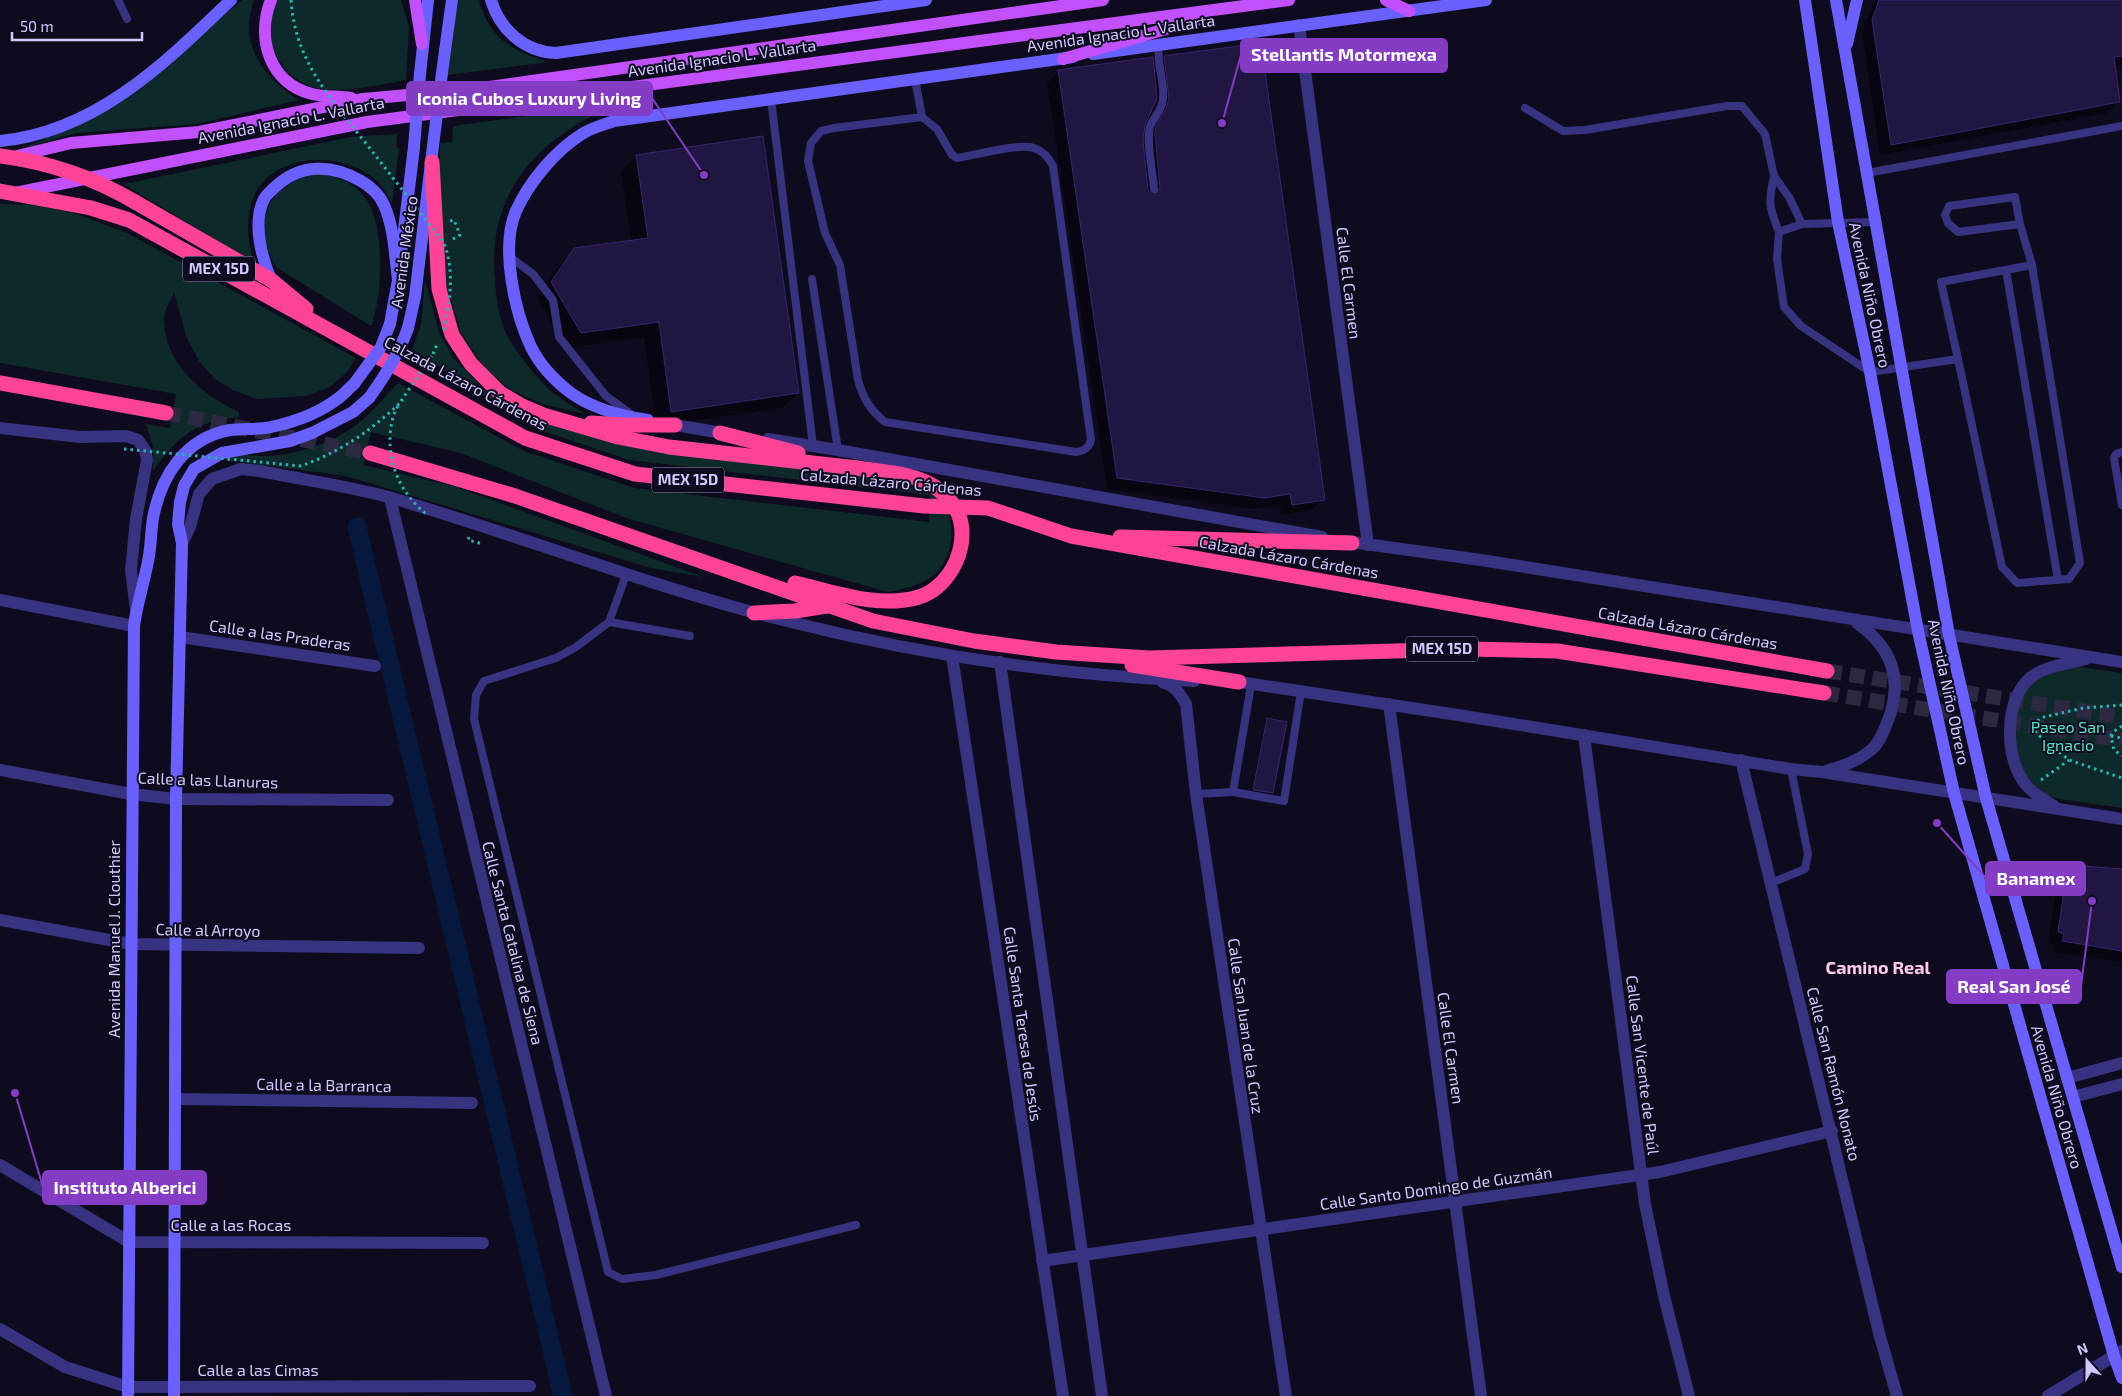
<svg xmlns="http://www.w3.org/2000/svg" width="2122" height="1396" viewBox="0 0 2122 1396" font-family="'Exo 2',sans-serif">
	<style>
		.green { fill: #0e2929 }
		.shadow { fill: #0007; fill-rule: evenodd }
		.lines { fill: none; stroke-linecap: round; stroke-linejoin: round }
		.canal { stroke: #06183d; stroke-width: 19 }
		.building { fill: #201641; stroke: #37266e }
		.motorway-tunnel { stroke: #2c2841; stroke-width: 15; stroke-dasharray: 15 8; stroke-linecap: butt }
		.path { stroke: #26b6b2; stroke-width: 3; stroke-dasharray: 2.5 4; stroke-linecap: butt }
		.service { stroke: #383381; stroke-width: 8 }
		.minor { stroke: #383381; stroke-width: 12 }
		.tertiary { stroke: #383381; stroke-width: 12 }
		.secondary { stroke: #6960ff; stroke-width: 12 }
		.primary { stroke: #c350ff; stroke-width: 12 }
		.motorway { stroke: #ff4497; stroke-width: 15 }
		.path-bridge { stroke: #26b6b2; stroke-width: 3; stroke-dasharray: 2.5 4; stroke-linecap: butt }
		.secondary-bridge { stroke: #6960ff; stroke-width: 12 }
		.motorway-bridge { stroke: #ff4497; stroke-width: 15 }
		.labels { text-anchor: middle; stroke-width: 4; stroke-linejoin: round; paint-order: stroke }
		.shield { fill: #0f0b1f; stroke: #9790bc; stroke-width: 1 }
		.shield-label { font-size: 15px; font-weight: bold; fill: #d1c9ff }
		.street-label { font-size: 16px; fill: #d1c9ff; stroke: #0f0b1f }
		.park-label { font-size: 16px; fill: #4ee6c5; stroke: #0f0b1f }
		.neighbourhood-label { font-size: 18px; font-weight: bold; fill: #ffcbea; stroke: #0f0b1f }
		.leader { fill: none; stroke: #843cc5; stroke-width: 2 }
		.callout-dot { fill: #843cc5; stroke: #0f0b1f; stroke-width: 2 }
		.callout { fill: #843cc5; stroke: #843cc5; stroke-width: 2 }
		.callout-label { font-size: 18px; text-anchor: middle; font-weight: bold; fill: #fff }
	</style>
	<rect width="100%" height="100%" fill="#0f0b1f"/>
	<g class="green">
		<path d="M242,0H254C238,44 263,78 299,100L197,124L76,133L18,150L76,126L138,91Z"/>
		<path d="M274,0H401L409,27L406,80C379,85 350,92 322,89C292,86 266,52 269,23C269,15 272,7 274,0Z"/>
		<path d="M458,0H479C488,37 513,52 548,62L448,75Z"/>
		<path d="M599,106L598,113C529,147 487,200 495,281C496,298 499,318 506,333C512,348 541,383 553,393C563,400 574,407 585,414L543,404L511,390L483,366L462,334L447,287L438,198L440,143L452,142L453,126Z"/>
		<path d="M397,134L396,147L399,148L392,203C387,196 383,186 377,181C344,150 274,152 254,196C245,219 247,240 254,263L124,184L351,137Z"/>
		<path d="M315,174C334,175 350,180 363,195C386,222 383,295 371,326L276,267C250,225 267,184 315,174Z"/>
		<path d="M0,204L33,205L74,213L129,234L356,358L347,372L330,387L306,396L257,399L233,390L215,379L199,361L186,336L174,292C171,300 163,312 164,321C165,364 203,396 239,412V417C196,421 178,436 153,471V447L146,424L170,428L176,394L0,363Z"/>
		<path d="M425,280L439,332L453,358L484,389L519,409L612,441L912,482C918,484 925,486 930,489C955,504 957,544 942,566C931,583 906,589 888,592L626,518L461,453L371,432L363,465L456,487L703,577L651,568L346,476L225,460C239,451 254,457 270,456C304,453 340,440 366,417C377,407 387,394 398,383L524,451L634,488L929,522L930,495L629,460L531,427L412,349L421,325Z"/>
		<path d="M2074,666L2122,673V808C2107,805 2061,801 2050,796C2035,787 2021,773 2016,756C2010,733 2015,701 2032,684C2043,674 2060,670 2074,666Z"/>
	</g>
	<g class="shadow">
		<path d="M1875,0H2122V65L2114,66L2118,102L2107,113L1880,155L1862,32Z"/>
		<path d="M1165,57L1323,499L1312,510L1281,515L1280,505L1253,509L1107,489L1047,83L1058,72L1152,59L1153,69ZM1157,97L1158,111L1146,138L1143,150V125Z"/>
		<path d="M637,156L798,393L783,408L656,426L644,337L566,348L537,298L559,265L574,250L631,241L621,171Z"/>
		<path d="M1267,719L1272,793L1270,795L1252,792L1265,722Z"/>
		<path d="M2069,866L2122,870V962L2052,952L2054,945L2048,943L2058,877Z"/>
	</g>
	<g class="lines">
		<path class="canal" d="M357,527L563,1396"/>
	</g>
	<g class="building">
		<path d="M1879,0H2122V56L2114,57L2120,102L1891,145L1872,20Z"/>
		<path d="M1261,43L1325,500L1292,505L1290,494L1264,498L1117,478L1058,70L1153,57L1157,98L1145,125L1143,141L1148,190L1151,194H1155L1160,188L1155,134L1156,126L1166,109L1169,99L1164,56Z"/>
		<path d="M763,136L799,393L671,412L659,322L581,333L551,282L574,248L648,238L636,155Z"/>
		<path d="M1267,718L1287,722L1273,793L1253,790Z"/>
		<path d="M2068,865L2122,869V951L2062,941L2064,934L2058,932Z"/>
	</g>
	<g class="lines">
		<g class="motorway-tunnel">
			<path d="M166,413L370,453"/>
			<path d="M1827,671L2122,717"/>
			<path d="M1824,693L2122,740"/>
		</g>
		<g class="path">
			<path d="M450,221L454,220L460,235L451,240"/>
			<path d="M433,354L438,342"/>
			<path d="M469,537L468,540L483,544"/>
			<path d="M2122,705L2083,708L2040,718L2035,725L2036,733L2069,760L2122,778"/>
			<path d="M2122,726L2113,732L2111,736L2114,750L2122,756"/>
			<path d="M2111,736L2122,738"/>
			<path d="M2041,780L2069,760"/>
		</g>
		<g class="service">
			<path d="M118,0L127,19"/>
			<path d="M915,79L922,117L937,129L952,155L957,158C975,155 1019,143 1034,148C1043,151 1049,158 1053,166L1091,440C1089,448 1084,451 1076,452L885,422C870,410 863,398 858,380L840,265L825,233L808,161L811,143L821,131L834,128L922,117"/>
			<path d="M771,99L813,446"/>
			<path d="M1525,108L1563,131L1585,130L1727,106H1742L1765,134L1774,176L1789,197L1802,224"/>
			<path d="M1867,173L2122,126"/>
			<path d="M1774,176C1768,203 1769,207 1779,232"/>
			<path d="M1154,189C1153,172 1146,143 1150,127C1153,117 1162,112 1163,99C1165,81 1156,64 1159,45"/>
			<path d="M1875,222L1802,224L1779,232L1777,259L1784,307L1801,326L1870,372L1958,359L2002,567L2017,583L2069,579L2080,563L2032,265L2020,224L2015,197L1949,206L1945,215L1948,223L1958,232L2020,224"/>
			<path d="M510,257L533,274L553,300L559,337L606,396L631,414"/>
			<path d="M2006,270L2058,580"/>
			<path d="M812,279L838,450"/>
			<path d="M1958,359L1941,282L2032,265"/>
			<path d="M2122,452L2116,454L2114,458L2122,505"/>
			<path d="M626,575L609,622L690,636"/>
			<path d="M609,622L576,647L556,658L484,681L476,695L474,719L608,1272L622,1279L656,1275L856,1225"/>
			<path d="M1251,685L1233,792L1284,801L1301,691"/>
			<path d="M1196,794L1233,792"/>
			<path d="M1771,883L1805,869L1808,854L1791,769"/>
		</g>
		<g class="minor">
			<path d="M1299,25L1368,545"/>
			<path d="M0,428L80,437L126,436L138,440L145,450L147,460L136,519L131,570L136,610"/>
			<path d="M390,498L606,1396"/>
			<path d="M182,543L190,527L199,494L212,479L241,469L260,471C304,480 349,486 392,498C522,536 648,586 779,619C915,654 1054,675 1194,681"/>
			<path d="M0,600L134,626"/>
			<path d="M180,637L375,666"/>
			<path d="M952,656L1063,1396"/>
			<path d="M1000,662L1102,1396"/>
			<path d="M1162,682C1175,686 1179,692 1186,704L1196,794L1286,1396"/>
			<path d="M1389,704L1481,1396"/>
			<path d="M1584,735L1645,1204L1664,1296L1689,1396"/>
			<path d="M1741,760L1879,1333L1897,1396"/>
			<path d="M0,770L131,794L176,799L388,800"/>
			<path d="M0,920L131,944L419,948"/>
			<path d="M2067,1078L2122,1063"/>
			<path d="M2073,1097L2122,1084"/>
			<path d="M175,1099L472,1103"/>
			<path d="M0,1165L129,1242L483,1243"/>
			<path d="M1042,1261L1660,1172L1832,1131"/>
			<path d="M0,1329L65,1367L128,1387L530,1386"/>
			<path d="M2048,1396L2122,1351"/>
		</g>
		<g class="tertiary">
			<path d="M675,425L728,434"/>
			<path d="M768,439L838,450L1322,537"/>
			<path d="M1344,541L1481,560L2122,662"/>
			<path d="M1239,682L1458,715L1791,769L1822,772L2122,819"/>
			<path d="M1826,771C1843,766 1858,761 1871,750C1879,744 1883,732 1887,723C1904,681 1893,648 1857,623"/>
			<path d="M2055,807C2047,801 2037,796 2030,789C2005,766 2003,707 2026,682C2040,666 2067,664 2086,659"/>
		</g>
		<g class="secondary">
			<path d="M491,0C500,30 525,52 556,53L926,0"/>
			<path d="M1805,0L1838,222L1870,372L1918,631L1954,793L2114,1356L2122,1378"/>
			<path d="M1836,0L1949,635L1986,798L2122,1267"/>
			<path d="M1847,44L1857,0"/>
			<path d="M1093,54L1486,0"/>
			<path d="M442,73L452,0"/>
			<path d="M420,74L428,0"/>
			<path d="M0,141C96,132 165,63 231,0"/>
			<path d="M271,280C262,258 252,223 264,199C266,195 271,191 274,188C300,163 332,164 361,181C370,186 380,195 384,205C394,227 395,256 398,280"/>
			<path d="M390,324L398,280L414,147"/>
			<path d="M408,328L415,297L433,146"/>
			<path d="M648,420C621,416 593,409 571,393C555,381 540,365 531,347C515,313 500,247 516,211C529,182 555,151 582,134C591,128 603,125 614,121L1073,57"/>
			<path d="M128,1396L134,626C137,603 145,580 149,556C151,544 151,531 153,518C161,476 185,438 230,430C243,428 258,430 271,427C295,422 321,412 340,397C345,393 349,388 354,384"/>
			<path d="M174,1396L176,799L182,543L178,524L180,502L184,486L194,469L222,453L290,441L312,433L353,412L369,398"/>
		</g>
		<g class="primary">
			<path d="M271,0C256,38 269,83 312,94C324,97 338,96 351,98"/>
			<path d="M415,0L422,44"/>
			<path d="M1386,0L1409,11"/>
			<path d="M1063,59L1200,19"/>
			<path d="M13,157L71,143L199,132L363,99L475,89L1103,0"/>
			<path d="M15,193L367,122L1289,0"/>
		</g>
		<g class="motorway">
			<path d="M432,162L439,289L452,335L471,364L500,393L522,406L543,415L618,437L669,447L857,468"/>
			<path d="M135,202L271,280L306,309"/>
			<path d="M91,208L129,220L525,438L635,474L924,506L988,508L1071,536L1827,671"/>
			<path d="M0,383L166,413"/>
			<path d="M591,423L623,425H675"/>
			<path d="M720,433L798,453"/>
			<path d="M370,453L515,496L873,621L974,641L1056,652L1149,658L1467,649L1557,651L1824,693"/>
			<path d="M1120,537L1352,543"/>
			<path d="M754,613L795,611L827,606"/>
			<path d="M1132,665L1239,682"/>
		</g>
		<g class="path-bridge">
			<path d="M291,0C295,62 332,100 368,146C393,178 418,210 444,243C455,273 450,301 443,333"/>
			<path d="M401,401L433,354"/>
			<path d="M398,406C392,416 391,425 390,436C389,468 402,494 426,514"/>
			<path d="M124,449L301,466C342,451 372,430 403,400"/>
		</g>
		<g class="secondary-bridge">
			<path d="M433,146L442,73"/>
			<path d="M414,147L420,74"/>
			<path d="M354,384L381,347L390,324"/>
			<path d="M369,398C385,376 399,354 408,328"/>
		</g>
		<g class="motorway-bridge">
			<path d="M0,156C48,162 94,178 135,202"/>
			<path d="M0,191L91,208"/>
			<path d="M795,583C834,592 879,609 919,597C952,587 973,540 956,509C951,500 943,493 935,487C914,473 882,472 857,468"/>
		</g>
	</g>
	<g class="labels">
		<g class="shield">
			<rect x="183" y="256.5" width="72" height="25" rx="4"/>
			<rect x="652" y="467.5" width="72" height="25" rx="4"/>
			<rect x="1406" y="636.5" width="72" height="25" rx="4"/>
		</g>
		<g class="shield-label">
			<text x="219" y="274">MEX 15D</text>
			<text x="688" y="485">MEX 15D</text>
			<text x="1442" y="654">MEX 15D</text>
		</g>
		<g class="street-label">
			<text transform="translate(1121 33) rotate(-8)" y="6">Avenida Ignacio L. Vallarta</text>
			<text transform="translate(722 58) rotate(-8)" y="6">Avenida Ignacio L. Vallarta</text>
			<text transform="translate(291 120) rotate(-11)" y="6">Avenida Ignacio L. Vallarta</text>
			<text transform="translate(404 252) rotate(-82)" y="6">Avenida México</text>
			<text transform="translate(1349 283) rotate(83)" y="6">Calle El Carmen</text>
			<text transform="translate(1870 295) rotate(78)" y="6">Avenida Niño Obrero</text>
			<text transform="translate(466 383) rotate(28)" y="6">Calzada Lázaro Cárdenas</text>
			<text transform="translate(891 482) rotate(5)" y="6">Calzada Lázaro Cárdenas</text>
			<text transform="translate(1289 557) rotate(10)" y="6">Calzada Lázaro Cárdenas</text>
			<text transform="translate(1688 628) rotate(10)" y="6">Calzada Lázaro Cárdenas</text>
			<text transform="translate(280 635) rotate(8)" y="6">Calle a las Praderas</text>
			<text transform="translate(1949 692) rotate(78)" y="6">Avenida Niño Obrero</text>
			<text transform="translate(208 780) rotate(2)" y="6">Calle a las Llanuras</text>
			<text transform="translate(208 930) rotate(1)" y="6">Calle al Arroyo</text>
			<text transform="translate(114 939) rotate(-90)" y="6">Avenida Manuel J. Clouthier</text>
			<text transform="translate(513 943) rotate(76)" y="6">Calle Santa Catalina de Siena</text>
			<text transform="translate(1023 1024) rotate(82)" y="6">Calle Santa Teresa de Jesús</text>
			<text transform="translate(1246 1026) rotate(82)" y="6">Calle San Juan de la Cruz</text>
			<text transform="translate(1451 1048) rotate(82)" y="6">Calle El Carmen</text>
			<text transform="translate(1643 1065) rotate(83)" y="6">Calle San Vicente de Paúl</text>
			<text transform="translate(1834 1074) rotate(76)" y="6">Calle San Ramón Nonato</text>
			<text transform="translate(324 1085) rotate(1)" y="6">Calle a la Barranca</text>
			<text transform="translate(2057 1097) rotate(74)" y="6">Avenida Niño Obrero</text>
			<text transform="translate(1436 1188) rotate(-8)" y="6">Calle Santo Domingo de Guzmán</text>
			<text x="231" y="1231">Calle a las Rocas</text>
			<text x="258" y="1376">Calle a las Cimas</text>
		</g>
		<g class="park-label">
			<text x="2068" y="733">Paseo San<tspan x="2068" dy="18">Ignacio</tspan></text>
		</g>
		<g class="neighbourhood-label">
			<text x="1878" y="974">Camino Real</text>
		</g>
	</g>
	<path class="leader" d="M1222 123L1241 55M704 175L652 98M1937 823L1986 878M2092 901L2081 986M15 1093L43 1187"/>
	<g class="callout-dot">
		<circle cx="1222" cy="123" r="5"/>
		<circle cx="704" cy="175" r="5"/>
		<circle cx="1937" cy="823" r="5"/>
		<circle cx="2092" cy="901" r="5"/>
		<circle cx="15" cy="1093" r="5"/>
	</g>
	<g class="callout">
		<rect x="1241" y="39" width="206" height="33" rx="5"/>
		<rect x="407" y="82" width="245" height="33" rx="5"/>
		<rect x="1986" y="862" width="99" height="33" rx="5"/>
		<rect x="1947" y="970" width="134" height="33" rx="5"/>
		<rect x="43" y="1171" width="163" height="33" rx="5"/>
	</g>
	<g class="callout-label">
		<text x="1344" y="61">Stellantis Motormexa</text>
		<text x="529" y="105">Iconia Cubos Luxury Living</text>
		<text x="2036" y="885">Banamex</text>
		<text x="2014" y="993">Real San José</text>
		<text x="125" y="1194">Instituto Alberici</text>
	</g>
	<g transform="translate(2087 1361) rotate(339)" stroke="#0f0b1f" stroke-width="4" paint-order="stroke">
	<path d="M0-4L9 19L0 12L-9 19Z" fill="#d1c9ff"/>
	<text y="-8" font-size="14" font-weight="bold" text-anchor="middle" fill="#d1c9ff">N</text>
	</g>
	<path d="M12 32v8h130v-8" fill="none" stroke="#d1c9ff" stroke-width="2.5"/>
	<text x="20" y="32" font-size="15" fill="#d1c9ff" stroke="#0f0b1f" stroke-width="4" paint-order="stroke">50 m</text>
</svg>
